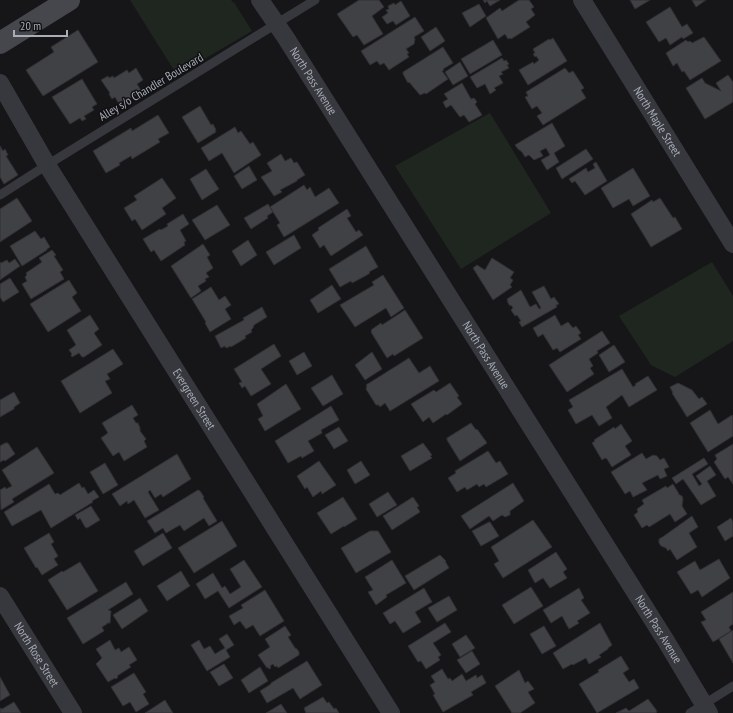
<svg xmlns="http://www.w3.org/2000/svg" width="733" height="713" viewBox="0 0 733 713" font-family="'PT Sans Narrow',sans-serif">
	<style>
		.green { fill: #1e261f }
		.building { fill: #404145; stroke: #303034 }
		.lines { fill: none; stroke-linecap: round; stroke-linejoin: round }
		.service { stroke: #37383d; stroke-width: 9 }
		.minor { stroke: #37383d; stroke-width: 18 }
		.secondary { stroke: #45474d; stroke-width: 22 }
		.labels { text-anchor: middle; stroke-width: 3; stroke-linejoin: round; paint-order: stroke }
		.street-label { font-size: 12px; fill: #a8adb8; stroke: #111113 }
	</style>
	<rect width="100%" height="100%" fill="#161618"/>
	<g class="green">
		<path d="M130,0H231L235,4L252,31L177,75Z"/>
		<path d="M490,113L551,213L461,269L395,166Z"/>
		<path d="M712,262L733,296V341L675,377L651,365L619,316Z"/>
	</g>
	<g class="building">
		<path d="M359,0H379L384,7L372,16L383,34L364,45L357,35L353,37L337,14Z"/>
		<path d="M483,0H500L490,6L487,1L485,3Z"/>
		<path d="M519,0H529L534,7L531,9L535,15L526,22L530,27L511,39L510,38L508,39L505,34L498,39L486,18L500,8L502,11Z"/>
		<path d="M630,0H650L635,9Z"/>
		<path d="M692,0H706L696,7Z"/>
		<path d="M401,1L410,16L396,25L393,21L387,24L382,17L388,13L386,10L389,9L388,6L394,3L395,5Z"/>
		<path d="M479,4L486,16L470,27L462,13Z"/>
		<path d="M670,7L682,27L687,24L693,33L683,39L682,37L670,45L666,38L659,42L646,22Z"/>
		<path d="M415,17L424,31L414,37L415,39L414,44L406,49L409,53L407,54L409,57L389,70L384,63L380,65L377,61L370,65L361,51Z"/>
		<path d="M436,27L445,41L430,51L421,37Z"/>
		<path d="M78,30L98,62L43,96L26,70L54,52L51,47Z"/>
		<path d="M704,37L721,61L690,80L684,71L682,72L677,63L673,66L666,53L686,40L688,42L690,41L692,43Z"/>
		<path d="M553,38L567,61L528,85L519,70L533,62L534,64L539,60L536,56L535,57L533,54L535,53L533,49L549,39L550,40Z"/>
		<path d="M493,40L502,55L470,74L461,59Z"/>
		<path d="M443,47L453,63L443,69L444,70L442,71L448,79L426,94L425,93L420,95L409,82L408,83L403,74V72Z"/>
		<path d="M502,58L504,61L506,60L509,64L507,65L509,68L501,72L503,74L499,76L503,83L494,88L496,90L490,94L485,84L477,88L470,77Z"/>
		<path d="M460,62L468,76L453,85L445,72Z"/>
		<path d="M136,68L143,80L137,84L142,92L119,104L115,97L112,99L109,94L110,93L101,80L108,76L109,78L113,76L114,78L127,70L129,73Z"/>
		<path d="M565,68L569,73L573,71L584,88L581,90L586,98L543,125L537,116L542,113L537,106L532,109L525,97L528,96L526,92Z"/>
		<path d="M728,75L733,82V102L705,119L686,88L702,78L705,83L721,91L716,83Z"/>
		<path d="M82,79L97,104L92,107L94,110L84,116L86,119L82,121L80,118L70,124L52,97Z"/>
		<path d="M462,83L471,99L474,98L477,102L475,104L482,115L469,122L464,115L460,117L451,105L446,108L443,102L448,99L444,94Z"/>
		<path d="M200,106L211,125L213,124L216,130H215L216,132L198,143L182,117Z"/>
		<path d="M158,115L169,133L158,139L160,142L132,159L131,156L119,163L120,165L106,173L93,151L131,128L132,131Z"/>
		<path d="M552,123L565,146L554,153L559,162L547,170L541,160L550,155L546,148L540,151L543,156L534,160L529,155L525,157L522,152L518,149L515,145Z"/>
		<path d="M235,127L238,133L241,131L250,144L253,142L261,155L234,173L222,153L209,161L201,148Z"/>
		<path d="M0,146L3,151L5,149L8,155L6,156L18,175L4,184L0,177Z"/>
		<path d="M586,149L593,159L562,179L556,168Z"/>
		<path d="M281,154L285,161L291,158L294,163L297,162L305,175L297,180V181L280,190L282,192L274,196L261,177L272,171L267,163Z"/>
		<path d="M596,162L607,181L585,195L575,181L572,183L569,179L586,168L588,172L595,168L593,164Z"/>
		<path d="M249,166L257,180L242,189L234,176Z"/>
		<path d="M633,168L650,196L633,206L629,199L613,208L601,188Z"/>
		<path d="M206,169L219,189L202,200L190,179Z"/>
		<path d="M162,178L176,198L162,208L166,214L142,230L135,219L132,221L124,208L137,200L134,196Z"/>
		<path d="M304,185L307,190L310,187L315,197L329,188L339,203L284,237L277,225L280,223L270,207Z"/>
		<path d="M17,198L32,221L0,242V209Z"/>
		<path d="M660,198L673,218L675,217L682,229L651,247L631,214L652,200L653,202Z"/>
		<path d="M268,204L273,212L267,216L268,218L251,229L244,218Z"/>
		<path d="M217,205L230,225L205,240L192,220Z"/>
		<path d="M347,209L351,216L347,218L356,232L359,230L363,235L331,256L324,245L320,248L312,235L319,230L318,228Z"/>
		<path d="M183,214L189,224L180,230L186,241L184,242L185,245L161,261L154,250L151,252L143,239L160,229L161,230L168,226L167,224Z"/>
		<path d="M35,231L41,239L44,237L50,247L47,249V250L22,266L10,246Z"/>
		<path d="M294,235L301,248L274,265L266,252Z"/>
		<path d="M248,240L257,255L241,266L232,251Z"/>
		<path d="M203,244L210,255L207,257L213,268L206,273L209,277L205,279L206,281L198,286L201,291L191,298L171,266Z"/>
		<path d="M366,246L378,267L369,272L370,273L367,275L352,283L351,281L340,287L329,269Z"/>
		<path d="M52,250L56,255L54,256L63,270L60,272L64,279L31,299L22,284L27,281L25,277L27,275L26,273L42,262L39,258Z"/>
		<path d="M492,258L514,272L510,278L513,280L510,285L512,287L493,300L473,268L477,265L485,270Z"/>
		<path d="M15,259L20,266L0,280V262L1,263L7,260L9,263Z"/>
		<path d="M383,275L404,308L391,317L386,308L355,327L340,305L374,285L372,282Z"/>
		<path d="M10,278L19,292L3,302L0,297V284Z"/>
		<path d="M69,280L77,293L72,297L81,311L48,332L30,304Z"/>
		<path d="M332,285L341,299L318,313L310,300Z"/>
		<path d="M544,286L551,299L554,297L559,304L556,305L557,307L522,327L519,322L521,321L517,315L515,316L511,310L513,308L511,305L510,306L507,301H508L507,299L521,290L530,307L536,304L539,309L541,308L532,292Z"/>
		<path d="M211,287L219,300L225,296L231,305L225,309L231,319L210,332L205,323L206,322L192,299Z"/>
		<path d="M262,307L267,317L254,325L253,328L251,330L252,332L245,336L246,338L231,347V346L226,348L225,346L221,348L215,336L244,320L243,318Z"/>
		<path d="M405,310L423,338L394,356L393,354L387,358L371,332L372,331L371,330L381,323L382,325Z"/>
		<path d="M90,315L99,329L94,333L102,345L84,357H82L79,353L72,357L71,355L72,354L69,350L76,345L67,330Z"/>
		<path d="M555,315L561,326L568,322L573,328L576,326L581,333L578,335L581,339L560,352L557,348L553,350L543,334L538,337L533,328Z"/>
		<path d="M602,331L610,343L597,351L598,353L589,359L593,366L590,368L594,374L567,392L549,365Z"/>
		<path d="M274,344L281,356L261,369L271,384L251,396L245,386L242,388L239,383L242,382L234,369Z"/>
		<path d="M614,345L625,362L609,372L599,355Z"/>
		<path d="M113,349L123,364L107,374L110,379L105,381L112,393L80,413L61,381Z"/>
		<path d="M304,352L312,366L297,375L289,361Z"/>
		<path d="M372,352L382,369L365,380L355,365Z"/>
		<path d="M409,358L419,373L430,366L439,381L390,411L385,403L380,407L379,405H376L366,389L367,386L366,385Z"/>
		<path d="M622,369L633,387L636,385L635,384L648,376L657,390L629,407L622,395L606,407L612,418L599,426L592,415L576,424L568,410L573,407L569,400Z"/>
		<path d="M332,375L343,394L323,406L311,388Z"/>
		<path d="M450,383L459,396L457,397L462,404L447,415L446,414L433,423L429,417L423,422L411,404L434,390L436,392Z"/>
		<path d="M678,383L692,390L699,399L702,397L707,404L687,417L672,393H673L670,387Z"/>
		<path d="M286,384L301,409L265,431L258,419L263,416L257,404Z"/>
		<path d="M14,392L20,403L14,407V409L0,417V400Z"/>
		<path d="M132,405L138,415L133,418L136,423H138L140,428V431L146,439L144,441L147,447L124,461L119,452L113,456L101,438L108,433L102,423Z"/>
		<path d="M331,406L339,420L321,430L322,433L308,441L314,451L302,458L301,456L288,463L275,441Z"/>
		<path d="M710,410L718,424L732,415L733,417V436L708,452L690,423Z"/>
		<path d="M471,423L476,430L477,429L487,443L460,461L447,440V438Z"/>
		<path d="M621,424L632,441L625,446L631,455L612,467L607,459L605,458L602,460L592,443L595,441L594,440L614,427L615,429Z"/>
		<path d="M339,427L348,441L334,449L325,435Z"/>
		<path d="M5,443H8L15,454L5,461L4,460L0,462V446Z"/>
		<path d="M423,443L432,455L430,456L432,458L410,471L401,456Z"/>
		<path d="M733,444V484L728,477L725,479L714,462L717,459L715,455Z"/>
		<path d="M37,447L54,473L12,499L14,502L1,510L0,490L5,487L6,489L12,486L2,470Z"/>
		<path d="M488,451L496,463L500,461L508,474L486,487L484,484L479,487L477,484L467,490L465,487L457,492L448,478L456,473L455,471Z"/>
		<path d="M642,453L646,459L653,455L657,456L660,460L664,458L669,467L664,469L667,476L660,479L658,475L642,483L647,490L633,497L630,491L625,494L611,472Z"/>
		<path d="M177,454L191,479L163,497L161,494L155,498L150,490L148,492L159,510L145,518L134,500L128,504L127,501L120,506L112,494Z"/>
		<path d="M704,458L708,464L692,474L699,486L702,484L696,476L710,466L716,475L707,481L716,496L701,505L683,479L676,484L672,478Z"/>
		<path d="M319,461L336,485L322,494L321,491L313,497L307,487L305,489L297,476Z"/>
		<path d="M361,461L370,475L355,484L347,470Z"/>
		<path d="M105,463L118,485L103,494L90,472Z"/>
		<path d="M79,483L82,488L84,487L88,494L94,490L99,497L92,501L93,502L51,528L41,510L12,526L4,512L49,484L55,494L58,493L60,495Z"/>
		<path d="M513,483L524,501L510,511V515L505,517L502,515L493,521L489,516L470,529L461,516Z"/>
		<path d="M673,484L679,494H678L682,496L683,499L682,506L687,514L675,522L670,514L649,527L647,525L642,528L634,515L638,512L637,509L644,504L642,500L666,486L667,488Z"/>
		<path d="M198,490L200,491L204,497L203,498L217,521L209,526L204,518L184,531L180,525L166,533L163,528L155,533L147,521Z"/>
		<path d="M388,492L397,505L377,517L369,504Z"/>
		<path d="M343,497L357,519L344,527V526L331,534L317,513Z"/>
		<path d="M413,497L419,506L417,507L420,512L392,530L383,516Z"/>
		<path d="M91,506L100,520L87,528L85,527L80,518L78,520L75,515Z"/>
		<path d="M692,516L698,527L689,533L697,547L677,560L670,549L668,551L666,548L661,546L659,543V539L664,536Z"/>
		<path d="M731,518L733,522V536L725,541L717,527Z"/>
		<path d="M533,520L552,547L503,578L494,564L499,561L491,547Z"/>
		<path d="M222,521L237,546L194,573L178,548Z"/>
		<path d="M489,522H490L499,536L481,546L472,531Z"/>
		<path d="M370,531H378L391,552L356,573L341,548Z"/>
		<path d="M49,533L54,542L51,544L58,556L54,559L58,565L42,575L37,567L36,568L24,548Z"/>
		<path d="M163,533L172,548L143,566L134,551Z"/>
		<path d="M556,552L567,569L563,572L567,578L550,588L543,578L535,583L528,570Z"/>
		<path d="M440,555L446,561H445L449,568L414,590L405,576Z"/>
		<path d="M719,559L730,578L702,597L698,590L691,594L677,572L695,561L700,570Z"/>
		<path d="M244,560L262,587L229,608L218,591L205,599L196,584L213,573L222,588L225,586L230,594L241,587L230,569Z"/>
		<path d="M392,560L406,583L386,595L387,597L376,605L368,592L373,590L365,577Z"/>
		<path d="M80,562L98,591L67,610L48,580L62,571L63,572Z"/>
		<path d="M181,571L190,586L167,601L157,586Z"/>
		<path d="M126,582L133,594L108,610L111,611L110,623H107V624L102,627L104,631L83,644L67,618Z"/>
		<path d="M531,587L543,606L514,624L502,605Z"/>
		<path d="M424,588L432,602L415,612L421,622L403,633L395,621L390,624L383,613Z"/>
		<path d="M579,588L584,598L581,600L590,613L577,621L579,623L569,629L562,616L551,623L543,610Z"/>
		<path d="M265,590L284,621L260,636L253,625L246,629L240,621L234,625L229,616L243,608L241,605Z"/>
		<path d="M733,592V624L729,627L731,631L713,642L701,622L706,620L701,612Z"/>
		<path d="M449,596L457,610L437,622L428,608Z"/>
		<path d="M140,598L148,611L122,629L113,615Z"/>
		<path d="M445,623L451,632L433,643L441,655L438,657L440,660L426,669L421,661L418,662L408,646Z"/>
		<path d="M600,623L612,645L608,648V649L599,655L601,657L589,664L586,658L573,665L572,664L563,669L553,653Z"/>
		<path d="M285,626L291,635L288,637L295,648L297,649L299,652V655L278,668L277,666L275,667L273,664L270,666L271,668L269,669L268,667L267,668L258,655L270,647L265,639Z"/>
		<path d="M544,626L556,646L542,654L530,634Z"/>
		<path d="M733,630V663L719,639Z"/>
		<path d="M227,634L234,645L226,650L230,657L207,671L191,645L199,640L204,649L210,646L215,654L225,648L219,639Z"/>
		<path d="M466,635L475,648L460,657L452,644Z"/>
		<path d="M110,640L115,650L119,648L121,652L129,647L137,660L129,665L131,667L117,676L118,677L116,679L115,678L108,682L96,664L102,658L96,649Z"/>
		<path d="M472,651L480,664L466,673L457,660Z"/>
		<path d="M621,656L629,669L623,673L629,682L634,679L639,688L597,713L579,684L599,672L598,670Z"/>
		<path d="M307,661L322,685L300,699L293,688L267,703L260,691L271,684V683Z"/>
		<path d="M224,664L233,678L219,686L210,672Z"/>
		<path d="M260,667L268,681L249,693L241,680Z"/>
		<path d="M442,669L448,679L450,678L452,681L462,674L466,681L476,675L477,678L482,675L486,683L471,692L473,695L443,712L433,695L435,694L430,685L435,682L431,676Z"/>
		<path d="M519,670L525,683L528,681L534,689L528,692L535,703L520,713H512L495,686Z"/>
		<path d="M134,673L146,692L143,694L149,704L136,712L130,702L123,706L111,687Z"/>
		<path d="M0,677L10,695L0,701Z"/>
		<path d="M323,697L327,703L329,702L334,709L336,708L339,713H306L304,708Z"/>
		<path d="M648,699L657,711L656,713H616L626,708L629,711Z"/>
		<path d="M165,700L173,713H145Z"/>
		<path d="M14,702L21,713H0V708L2,709Z"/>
		<path d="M281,704L287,713H266Z"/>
	</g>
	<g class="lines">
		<g class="service">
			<path d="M0,195L47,165L315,0"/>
			<path d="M690,713L733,686"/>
		</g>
		<g class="minor">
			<path id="s1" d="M260,0L286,38L666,641L709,713"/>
			<path id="s2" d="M582,0L733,244"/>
			<path id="s3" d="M0,83L47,165L391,713"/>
			<path id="s4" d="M0,596L73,713"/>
		</g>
		<path class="secondary" d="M0,43L69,0"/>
	</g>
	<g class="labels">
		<g class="street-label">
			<text dy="4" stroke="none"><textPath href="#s1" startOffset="97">North Pass Avenue</textPath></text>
			<text transform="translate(151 87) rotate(-31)" y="4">Alley s/o Chandler Boulevard</text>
			<text dy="4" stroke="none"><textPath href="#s2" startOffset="143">North Maple Street</textPath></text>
			<text dy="4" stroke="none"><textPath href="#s1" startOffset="421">North Pass Avenue</textPath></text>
			<text dy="4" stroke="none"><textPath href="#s3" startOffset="371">Evergreen Street</textPath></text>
			<text dy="4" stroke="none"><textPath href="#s1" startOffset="745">North Pass Avenue</textPath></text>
			<text dy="4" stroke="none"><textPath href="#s4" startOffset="69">North Rose Street</textPath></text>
		</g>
	</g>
	<path d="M14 30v6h53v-6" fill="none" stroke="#a8adb8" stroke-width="2"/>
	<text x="20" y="30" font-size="12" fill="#a8adb8" stroke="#111113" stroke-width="3" paint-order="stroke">20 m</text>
</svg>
